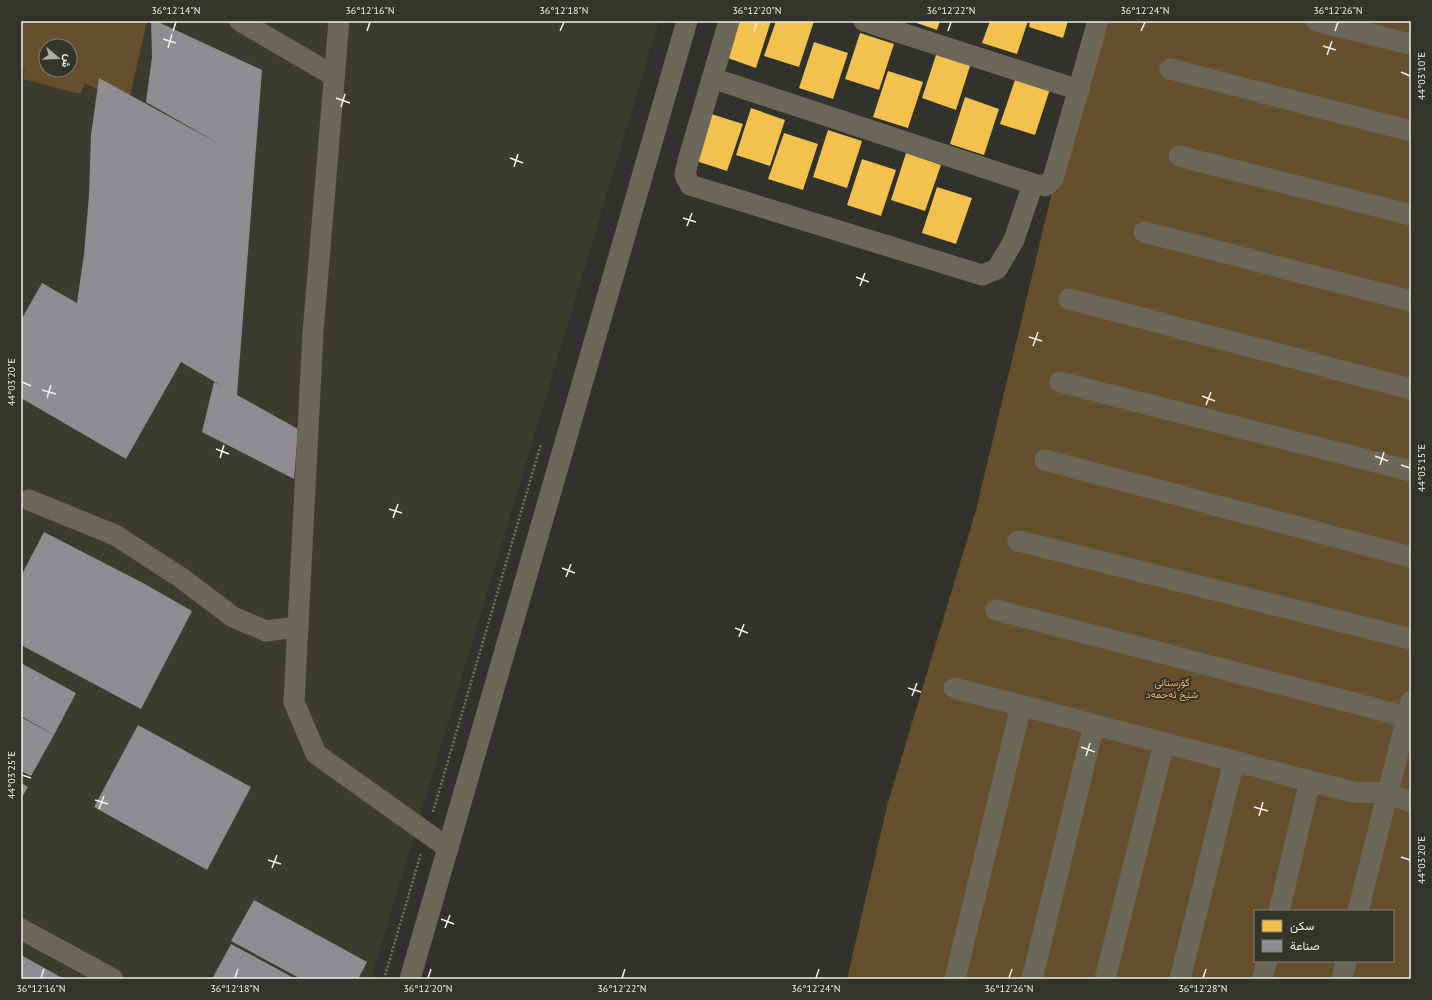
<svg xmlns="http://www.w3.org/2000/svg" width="1432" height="1000" viewBox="0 0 1432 1000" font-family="'PT Sans',Vazirmatn,sans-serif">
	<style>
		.built { fill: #3b3c2e; fill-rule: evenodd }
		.green { fill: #664f2c; fill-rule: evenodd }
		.homes { fill: #f2c14e }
		.industry { fill: #8d8d92 }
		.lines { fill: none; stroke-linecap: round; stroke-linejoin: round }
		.path { stroke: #726f65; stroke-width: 2.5; stroke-dasharray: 2 2; stroke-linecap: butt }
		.minor { stroke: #6c6859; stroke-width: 21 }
		.ticks { fill: none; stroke: #f1f1eb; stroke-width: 1.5 }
		.labels { text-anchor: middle; stroke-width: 4; stroke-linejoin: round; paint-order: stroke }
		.park-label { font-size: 10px; fill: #efb664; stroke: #33342a }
		.neatline { fill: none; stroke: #f1f1eb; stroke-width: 1.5 }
		.ticks-label { font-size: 10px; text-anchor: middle; fill: #f1f1eb }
	</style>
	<rect width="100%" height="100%" fill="#31322c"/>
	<path class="built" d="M21,21H659L371,979H21ZM46,46H70V70H46Z"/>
	<g class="green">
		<path d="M21,21H147L128,105L85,83L80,94L23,79L25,69H21ZM46,46H70V70H46Z"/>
		<path d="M1093,21H1411V979H847L887,806L976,510ZM1255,911H1393V961H1255Z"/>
	</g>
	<g class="homes">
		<path d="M734,21H771L756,68L722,56Z"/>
		<path d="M776,21H814L799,67L764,56Z"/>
		<path d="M911,21H940L937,30Z"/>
		<path d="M990,21H1028L1017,54L982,43Z"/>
		<path d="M1030,21H1068L1063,38L1029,27Z"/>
		<path d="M860,33L894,44L879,90L845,79Z"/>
		<path d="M814,42L848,53L833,99L799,88Z"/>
		<path d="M937,52L971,63L956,110L922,98Z"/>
		<path d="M888,71L923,82L908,128L873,117Z"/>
		<path d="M1016,77L1050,89L1035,135L1000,124Z"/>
		<path d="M965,97L999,109L984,155L950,144Z"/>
		<path d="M751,108L785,120L770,166L736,155Z"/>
		<path d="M708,113L743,124L727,171L693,160Z"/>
		<path d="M828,130L862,141L847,188L813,177Z"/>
		<path d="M784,133L818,144L803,190L768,179Z"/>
		<path d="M906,153L941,165L925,211L891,200Z"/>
		<path d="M862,159L896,170L881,216L847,205Z"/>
		<path d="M937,187L972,198L956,244L922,233Z"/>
	</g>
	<g class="industry">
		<path d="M151,21H156L262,70L237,395L298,429L294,479L202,432L214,382L222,386L181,362L126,459L21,398V320L42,283L77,303L84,254L89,195L91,135L99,78L221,145L146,102L152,57Z"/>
		<path d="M44,532L143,583L192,611L141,709L21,645V576Z"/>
		<path d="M21,663L76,693L54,735L21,716Z"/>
		<path d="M21,717L54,735L31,776L21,771Z"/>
		<path d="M138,725L251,787L207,870L94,807Z"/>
		<path d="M21,783L28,787L21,799Z"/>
		<path d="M254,900L367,962L358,979H301L231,941Z"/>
		<path d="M231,944L296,979H212Z"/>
		<path d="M21,955L64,979H21Z"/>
	</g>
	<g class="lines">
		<g class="path">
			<path d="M433,812L541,444"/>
			<path d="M384,979L421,853"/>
		</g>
		<g class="minor">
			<path d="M240,21L334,76"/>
			<path d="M339,21L313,333L294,702L316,754L448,848"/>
			<path d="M729,21L688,161L685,175L690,185L982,275L997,269L1014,240L1033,184L1045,186L1053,179L1098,21"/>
			<path d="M864,21L1079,90"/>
			<path d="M1316,21L1411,44"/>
			<path d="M1170,69L1411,131"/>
			<path d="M712,78L1033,184"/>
			<path d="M1179,156L1411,215"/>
			<path d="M1144,232L1411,301"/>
			<path d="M1069,299L1411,389"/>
			<path d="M1060,382L1411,471"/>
			<path d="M1045,460L1411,557"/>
			<path d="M29,500L115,535L180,577L233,617L266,631L298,627"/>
			<path d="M1018,541L1411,639"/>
			<path d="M996,610L1411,718"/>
			<path d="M954,688L1310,781L1354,792L1387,793L1411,802"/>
			<path d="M1279,911L1310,781"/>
			<path d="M1358,911L1411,701"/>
			<path d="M21,929L113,979"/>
			<path d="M410,979L687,21"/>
			<path d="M955,979L1021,706"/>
			<path d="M1032,979L1094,725"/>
			<path d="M1105,979L1164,743"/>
			<path d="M1180,979L1234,761"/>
			<path d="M1262,979L1267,961"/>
			<path d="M1342,979L1346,961"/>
		</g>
	</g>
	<path class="ticks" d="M173,31L176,22M367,31L370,22M560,31L564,22M754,31L757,22M948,31L951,22M1141,31L1145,22M1335,31L1338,22M163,39L176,43M1323,46L1336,50M168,48L172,34M1327,55L1332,41M1401,72L1410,76M336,98L350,103M341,107L345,94M510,158L523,163M514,167L518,154M683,218L696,222M687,226L692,213M856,277L869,282M860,286L865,273M1029,337L1042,341M1033,346L1038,332M22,382L31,386M42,390L56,394M1202,396L1215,401M47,398L51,385M1206,405L1211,392M216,449L229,454M1375,456L1388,461M220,458L224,445M1380,465L1384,452M1401,465L1410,468M389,509L402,513M393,518L398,504M562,568L575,573M566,577L571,564M735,628L748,633M739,637L744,624M908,688L921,692M912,696L917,683M1081,747L1095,752M1086,756L1090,743M22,775L31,778M95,800L108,804M1254,807L1268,811M99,809L104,796M1259,816L1263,802M1401,857L1410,860M268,860L281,864M272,868L277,855M441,919L454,924M445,928L450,915M41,978L44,969M235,978L238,969M428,978L431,969M622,978L625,969M816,978L819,969M1009,978L1012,969M1203,978L1206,969"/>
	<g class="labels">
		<g class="park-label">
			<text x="1172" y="686">گۆڕستانی<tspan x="1172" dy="12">شێخ ئەحمەد</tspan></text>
		</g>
	</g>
	<rect width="1432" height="1000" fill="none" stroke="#33342a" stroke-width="44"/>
	<rect x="1254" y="910" width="140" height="52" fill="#33342a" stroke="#7f8077"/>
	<rect x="1262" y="920" width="20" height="12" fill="#f2c14e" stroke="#7f8077"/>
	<text x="1290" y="930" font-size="12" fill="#f1f1eb">سكن</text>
	<rect x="1262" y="940" width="20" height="12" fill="#8d8d92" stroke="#7f8077"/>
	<text x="1290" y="950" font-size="12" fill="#f1f1eb">صناعة</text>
	<g transform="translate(58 58) rotate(109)"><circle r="19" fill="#33342a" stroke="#7f8077"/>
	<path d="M0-3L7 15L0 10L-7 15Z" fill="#aeaea8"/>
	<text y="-6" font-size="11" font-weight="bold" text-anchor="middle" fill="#f1f1eb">ش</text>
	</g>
	<rect x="22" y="22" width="1388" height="956" class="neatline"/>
	<g class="ticks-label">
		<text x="176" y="14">36°12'14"N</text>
		<text x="370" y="14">36°12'16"N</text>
		<text x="564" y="14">36°12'18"N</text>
		<text x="757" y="14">36°12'20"N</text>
		<text x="951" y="14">36°12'22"N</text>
		<text x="1145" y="14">36°12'24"N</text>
		<text x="1338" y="14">36°12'26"N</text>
		<text transform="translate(1421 76) rotate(-90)" y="4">44°03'10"E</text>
		<text transform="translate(11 382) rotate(-90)" y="4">44°03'20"E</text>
		<text transform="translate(1421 468) rotate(-90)" y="4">44°03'15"E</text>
		<text transform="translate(11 775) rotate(-90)" y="4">44°03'25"E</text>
		<text transform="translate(1421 860) rotate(-90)" y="4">44°03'20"E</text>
		<text x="41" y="992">36°12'16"N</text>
		<text x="235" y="992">36°12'18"N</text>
		<text x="428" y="992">36°12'20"N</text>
		<text x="622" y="992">36°12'22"N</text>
		<text x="816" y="992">36°12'24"N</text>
		<text x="1009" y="992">36°12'26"N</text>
		<text x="1203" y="992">36°12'28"N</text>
	</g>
</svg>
